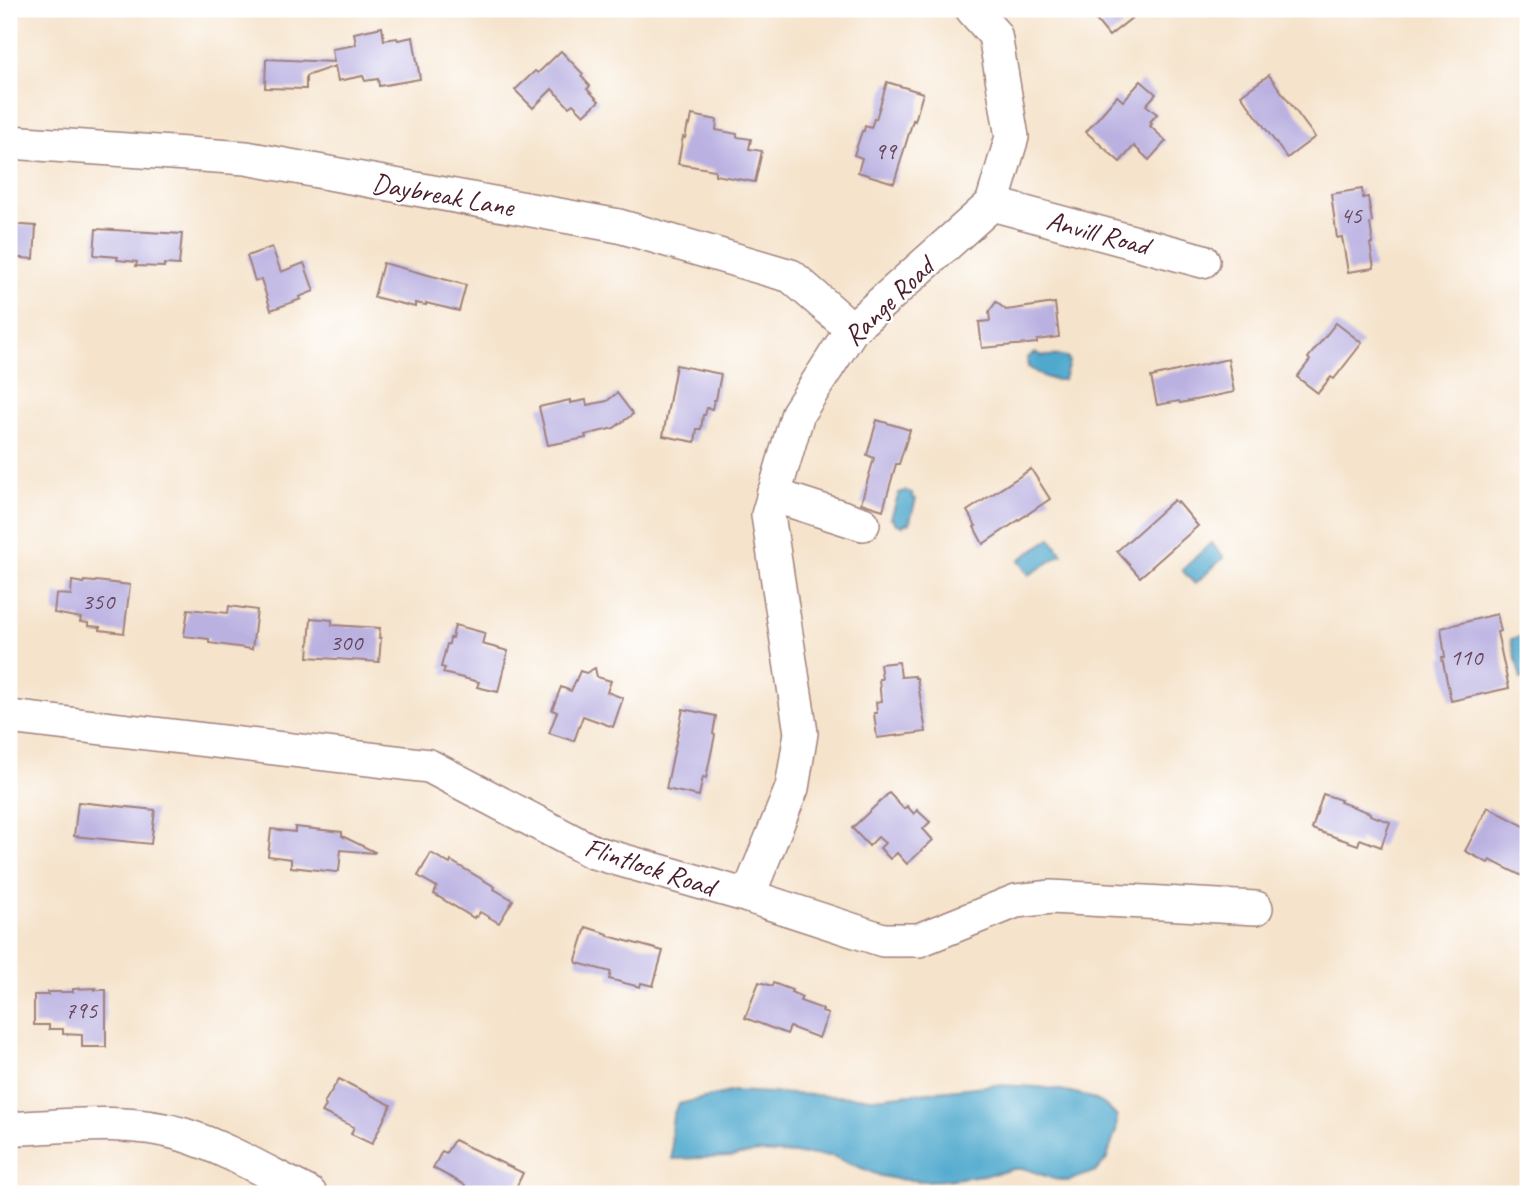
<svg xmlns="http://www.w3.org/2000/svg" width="1537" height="1203" viewBox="0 0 1537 1203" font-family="Caveat,sans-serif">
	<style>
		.water { fill: #4fa9cd; stroke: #4c647c; stroke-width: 2 }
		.building { fill: #bab1e1 }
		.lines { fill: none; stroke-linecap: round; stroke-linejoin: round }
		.minor-casing { stroke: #a0817b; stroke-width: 36 }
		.minor { stroke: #fff; stroke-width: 33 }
		.labels { text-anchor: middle; stroke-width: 5; stroke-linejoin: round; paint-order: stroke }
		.number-label { font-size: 24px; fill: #664458 }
		.street-label { font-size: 28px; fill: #4a1f2b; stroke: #fff }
	</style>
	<rect width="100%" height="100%" fill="#fff"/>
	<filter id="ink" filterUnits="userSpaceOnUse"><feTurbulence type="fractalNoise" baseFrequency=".0143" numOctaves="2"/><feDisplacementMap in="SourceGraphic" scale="14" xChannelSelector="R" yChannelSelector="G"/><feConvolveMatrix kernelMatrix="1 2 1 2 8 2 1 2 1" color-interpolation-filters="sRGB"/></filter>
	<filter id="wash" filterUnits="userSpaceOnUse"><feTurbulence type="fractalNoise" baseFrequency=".00686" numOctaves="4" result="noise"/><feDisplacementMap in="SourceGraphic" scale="28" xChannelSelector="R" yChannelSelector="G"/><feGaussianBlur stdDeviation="1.57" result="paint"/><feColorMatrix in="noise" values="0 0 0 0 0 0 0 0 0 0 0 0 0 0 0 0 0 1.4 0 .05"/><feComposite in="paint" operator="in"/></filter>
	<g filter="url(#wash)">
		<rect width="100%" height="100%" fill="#f5e3cb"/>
		<g class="water">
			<path d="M1036,353C1046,360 1057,352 1068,358L1069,362L1064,379C1051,383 1039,374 1028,367L1027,358Z"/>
			<path d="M905,491L912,493L913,498L916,499L909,524L906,523L903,526L895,523L894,519L891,518L899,493Z"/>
			<path d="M1051,538L1062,554L1029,575L1019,560Z"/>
			<path d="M1211,543L1224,557L1195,584L1182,570Z"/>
			<path d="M1528,635V677L1521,679L1511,639Z"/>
			<path d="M993,1085C1025,1086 1078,1087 1105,1105C1109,1108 1113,1113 1117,1117L1116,1131L1106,1160L1096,1171L1068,1181L1054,1179L1026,1169H1013L998,1173L946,1180L924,1181L896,1179L881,1176L832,1156L758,1152L730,1157L672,1159C673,1140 667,1120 679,1104L734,1091L874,1098Z"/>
		</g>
		<g id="blocks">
			<g class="building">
				<path d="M1087,9H1143L1109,36Z"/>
				<path d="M382,27L384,40L397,38L398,40L413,37L420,79L379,86L378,79L365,81L363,76L338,81L335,66L306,76V89L265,88L266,59L334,62L332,49L356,45L354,33Z"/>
				<path d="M561,51L583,74L581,76L590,86L587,89L599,101L584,115L573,104L569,107L552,89L533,108L515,90L535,71L538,73Z"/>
				<path d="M1269,75L1315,137L1287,158L1241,95Z"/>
				<path d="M1141,81L1156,94L1146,105L1157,114L1150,122L1152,124L1150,126L1166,141L1149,160L1134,146L1120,162L1086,132L1117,96L1123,101Z"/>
				<path d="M887,82L923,93L915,121L913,120L894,183L858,172L862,158L854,155L862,131H864L865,126L871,128L874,119H876Z"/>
				<path d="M692,115L717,120L716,130L737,134V137L751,139L749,149L762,151L755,182L715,175V170L678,164L683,137L685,138L688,124L690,125Z"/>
				<path d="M1362,189L1363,198L1368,197L1372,222L1370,223L1373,244H1370L1374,268L1348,272L1342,237L1337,238L1331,194Z"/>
				<path d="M9,224L36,226L34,259L9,257Z"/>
				<path d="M96,229L182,234L179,265L164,264V267L136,266L137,262L117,260L118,257L94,255Z"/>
				<path d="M272,247L281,272L304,263L314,291L299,297L301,299L271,310L261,279L255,281L247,256Z"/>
				<path d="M383,263L466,285L459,311L426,303V305L415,303V307L374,297Z"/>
				<path d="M996,302L1006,310L1055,303L1059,337L1037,340V343L982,348L979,322L990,321L989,312Z"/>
				<path d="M1336,323L1362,343L1334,379L1331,377L1318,393L1297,377L1310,360L1308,358Z"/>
				<path d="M1228,359L1234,392L1180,403L1179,401L1157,405L1151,377Z"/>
				<path d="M676,365L721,374L716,400H714L712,409L707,408L705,415H703L701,429H697L695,442L663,436Z"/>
				<path d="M617,393L633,414L614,428L585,435L586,438L548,445L539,407L570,400V403L586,400L587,405L607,401Z"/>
				<path d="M877,420L910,430L899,464H896L883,510L861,503L874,458L867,455Z"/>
				<path d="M1031,469L1050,499L983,544L974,527L976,526L967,511Z"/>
				<path d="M1174,500L1177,503L1178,502L1198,526L1140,577L1117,551Z"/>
				<path d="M72,581L84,583V581L95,582L96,581L130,585L124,633L100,630V627L88,626V623L80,622L81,618L54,613L56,594L71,595Z"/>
				<path d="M229,606L257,610L252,649L209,643V639L184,636L188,609L228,613Z"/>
				<path d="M1497,614L1501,631L1497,632L1509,688L1451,701L1442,657H1445L1441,628Z"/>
				<path d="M311,618L332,620V625L380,628L379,638H381L379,662L308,657Z"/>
				<path d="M455,625L485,633L482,644L508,651L498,692L477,687L479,682L443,673L445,668L441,667L447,644H449L450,638H452Z"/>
				<path d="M899,662L901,677L915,676V678H917L926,732L877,738L874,713H877L876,702L881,701L879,679H882L880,664Z"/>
				<path d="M595,668L597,677L611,681L607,692L623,698L613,727L583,716L574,741L549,733L557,712L552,710L561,687L571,691L580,671L586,673Z"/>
				<path d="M683,709L716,716L713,734L715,735L706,778L703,777L699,796L666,789Z"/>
				<path d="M889,793L904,809L907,806L914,814L917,810L930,822L923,829L933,840L907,864L897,853L890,859L880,848L885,843L878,837L869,846L852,828Z"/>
				<path d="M1323,794L1341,800L1340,802L1370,813V815L1390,822L1381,847L1360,839L1358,845L1312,829Z"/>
				<path d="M78,802L155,810L151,844L74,836Z"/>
				<path d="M1488,807L1528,828V879L1490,860L1488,863L1465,851Z"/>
				<path d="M295,827L342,832V836L375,852L374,853L341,850L339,871L336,872L291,867V859L268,856L271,829L295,832Z"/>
				<path d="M431,853L450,864L451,861L495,887L494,889L513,900L499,923L480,912L477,917L475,916L474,918L434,894L437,887L418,876Z"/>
				<path d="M586,927L608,934V936L663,951L653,986L641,983L640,987L609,979L611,972L577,963L576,960Z"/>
				<path d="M759,982L772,986L773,983L792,990L791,992L802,997L800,1001L823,1009L822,1012L828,1014L819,1038L790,1027L787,1034L745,1018Z"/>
				<path d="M96,988L95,990H106V1047H82V1035L63,1034V1029H49V1025H34V995H48L47,992H73V989Z"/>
				<path d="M339,1079L391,1105L372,1144L351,1134L354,1127L322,1112L326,1106L324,1103Z"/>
				<path d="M454,1140L523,1173L513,1194H473L463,1189L465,1185L433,1168L442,1151L446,1153Z"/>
			</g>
		</g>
	</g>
	<g filter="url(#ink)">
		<use href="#blocks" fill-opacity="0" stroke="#a0817b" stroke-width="2"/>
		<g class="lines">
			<g class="minor-casing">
				<g id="minor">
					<path d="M9,142L246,158L619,226L791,276L852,329"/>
					<path d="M992,204L1203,261"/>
					<path d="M773,495L863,524"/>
					<path d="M9,717L429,766L593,852L748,896L883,940H919L1016,901L1051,897L1256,908"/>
					<path d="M748,896L792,788L801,733L768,515L798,413L852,329L992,204L1012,137L995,35L972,9"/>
					<path d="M9,1129C66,1126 128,1118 184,1135C228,1149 269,1174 310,1194"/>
				</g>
			</g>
			<use href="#minor" class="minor"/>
		</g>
	</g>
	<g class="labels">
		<g class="number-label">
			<text x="885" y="159">99</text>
			<text x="1351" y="223">45</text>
			<text x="98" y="609">350</text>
			<text x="346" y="650">300</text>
			<text x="1466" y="665">110</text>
			<text x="81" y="1018">795</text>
		</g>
		<g class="street-label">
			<text transform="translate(443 194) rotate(10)" y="10">Daybreak Lane</text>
			<text transform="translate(1098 232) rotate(15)" y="10">Anvill Road</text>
			<text transform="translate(888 301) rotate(-44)" y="10">Range Road</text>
			<text transform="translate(650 866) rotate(18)" y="10">Flintlock Road</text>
		</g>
	</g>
	<rect width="1537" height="1203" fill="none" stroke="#fff" stroke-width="35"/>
</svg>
